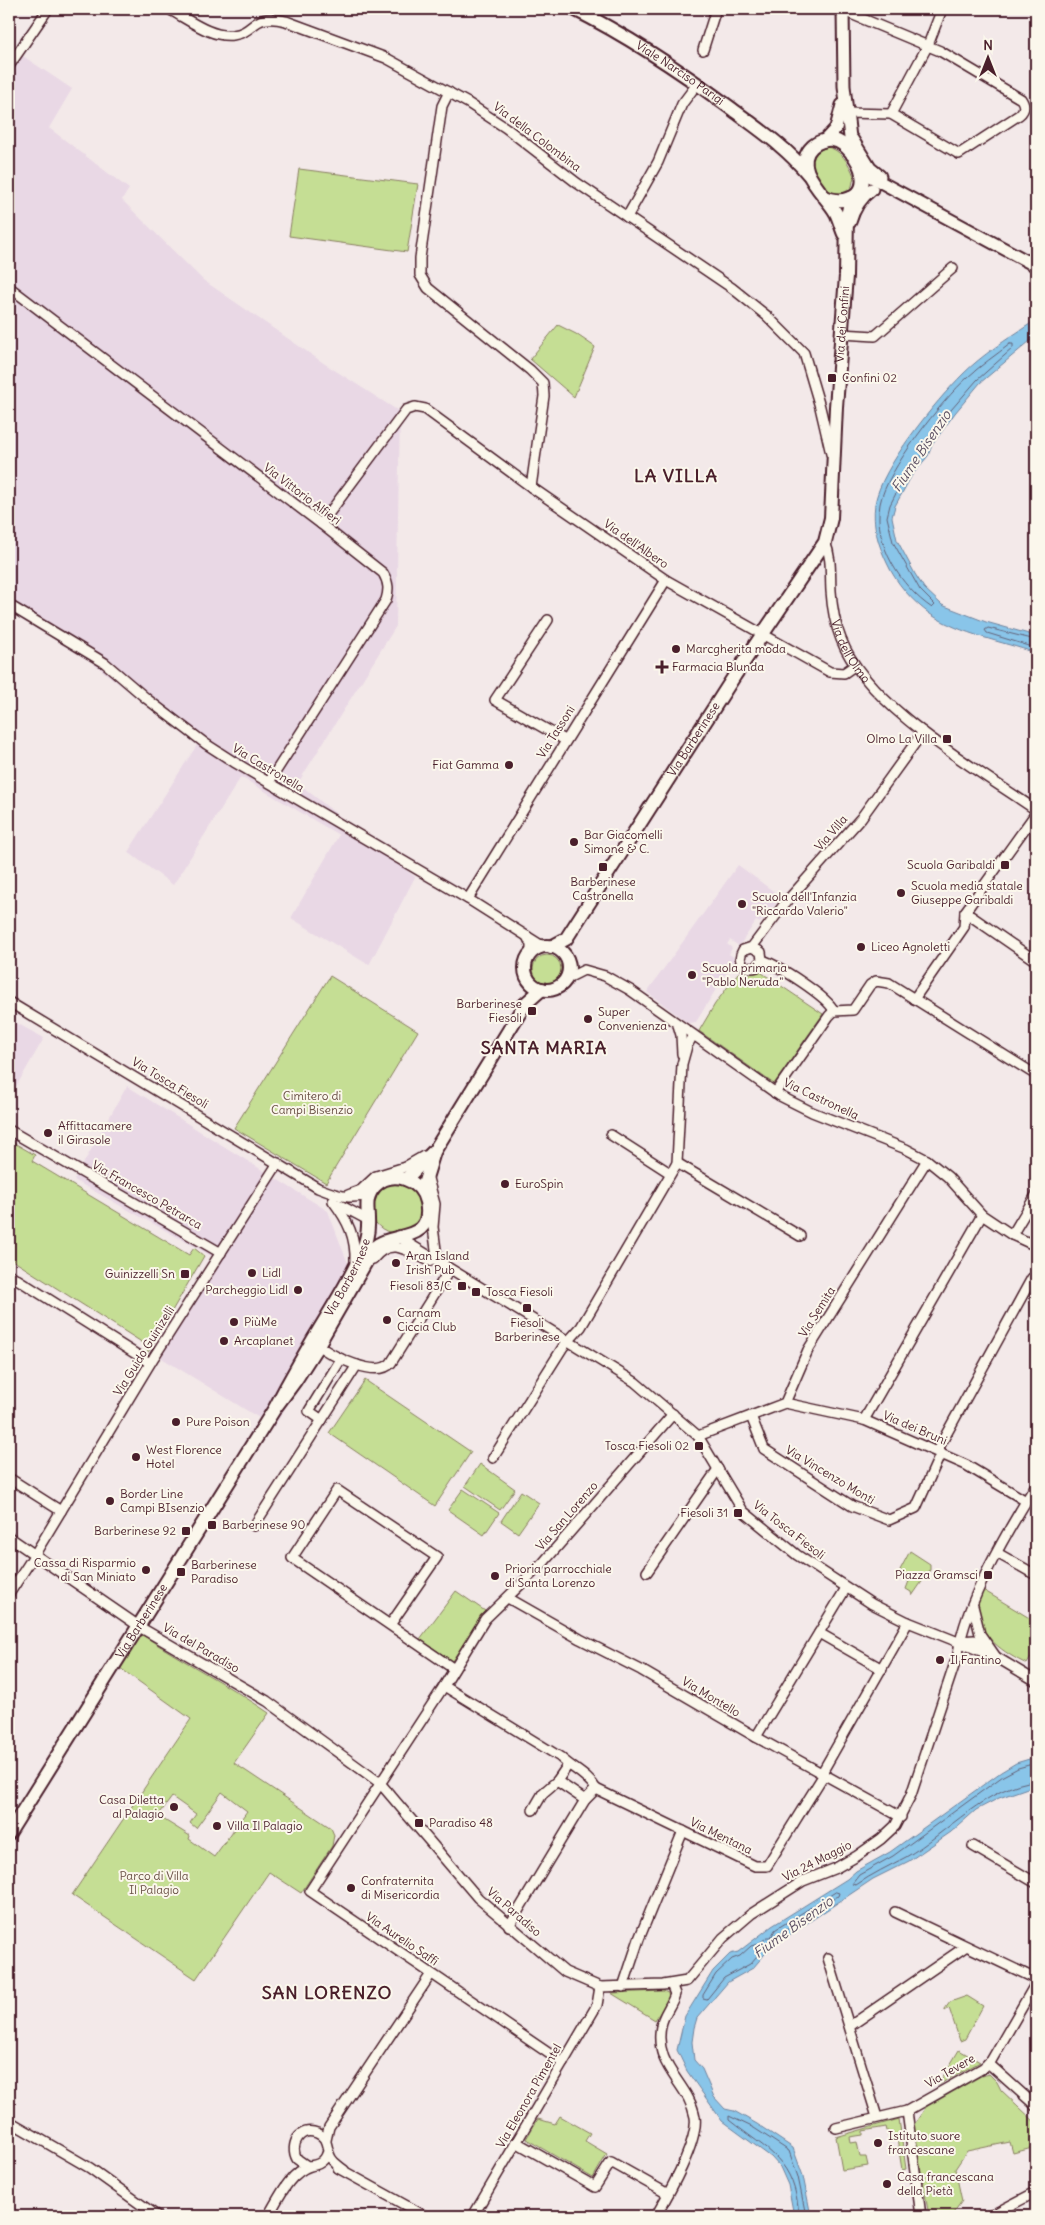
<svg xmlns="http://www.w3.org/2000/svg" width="1045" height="2225" viewBox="0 0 1045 2225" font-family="Delius,sans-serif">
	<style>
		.built { fill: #e9d8e5 }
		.green { fill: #c5de94; stroke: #887e60; fill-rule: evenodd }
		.water { fill: #89c5e9; stroke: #70839d }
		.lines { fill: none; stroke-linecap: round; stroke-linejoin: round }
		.shore { stroke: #636177; stroke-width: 1 }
		.street-casing { stroke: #4a1f2b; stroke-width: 12 }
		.secondary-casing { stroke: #4a1f2b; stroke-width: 15 }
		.primary-casing { stroke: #4a1f2b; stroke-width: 16 }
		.street { stroke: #fbf7ec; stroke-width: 9 }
		.secondary { stroke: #fbf7ec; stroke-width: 11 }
		.primary { stroke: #fbf7ec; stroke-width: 12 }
		.poi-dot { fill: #4a1f2b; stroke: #fbf7ec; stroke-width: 2 }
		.labels { text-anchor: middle; stroke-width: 4; stroke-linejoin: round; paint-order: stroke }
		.street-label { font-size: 12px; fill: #4a1f2b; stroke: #fbf7ec }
		.poi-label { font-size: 12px; fill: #4a1f2b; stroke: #fbf7ec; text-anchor: start }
		.park-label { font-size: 12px; fill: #694f45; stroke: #fbf7ec }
		.water-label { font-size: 14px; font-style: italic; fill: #5d5164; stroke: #fbf7ec }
		.district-label { font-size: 18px; font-weight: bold; letter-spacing: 1px; fill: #4a1f2b; stroke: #fbf7ec }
	</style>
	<rect width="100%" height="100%" fill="#f3e9e9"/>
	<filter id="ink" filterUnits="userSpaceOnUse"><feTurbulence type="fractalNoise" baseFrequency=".02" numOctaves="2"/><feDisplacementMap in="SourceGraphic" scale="10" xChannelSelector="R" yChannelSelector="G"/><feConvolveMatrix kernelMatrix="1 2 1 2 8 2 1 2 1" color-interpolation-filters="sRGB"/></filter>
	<g filter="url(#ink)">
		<g class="built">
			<path d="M17,52L72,89L49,128L129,189L122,200L203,280L325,364L400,412L396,626L298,783L415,877L369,965L291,918L339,835L241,777L173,885L128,852L197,745L90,661L9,612V66Z"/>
			<path d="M738,865L781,897L760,923L756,921L739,946L730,940L727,944L732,948L729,954L735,958L696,1022L688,1023L647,992Z"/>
			<path d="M9,1019L44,1038L9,1099Z"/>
			<path d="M127,1086L328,1211L348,1264L360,1283L274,1427L160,1357L217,1259L74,1180Z"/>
		</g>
		<g class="green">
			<path d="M827,147C840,149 849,163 854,176L852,186C830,213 792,157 827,147Z"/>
			<path d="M299,169L418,184L407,252L289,236Z"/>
			<path d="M558,325L576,334L595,347L574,397L530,359Z"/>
			<circle cx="547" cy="969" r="14"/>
			<path d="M759,971L823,1014L774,1084L699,1031L715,1004L738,973Z"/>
			<path d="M330,976L418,1031L326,1183L234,1128Z"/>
			<path d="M9,1140L35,1155L32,1161L189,1255L194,1248L204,1256L148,1352L140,1341L9,1258Z"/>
			<circle cx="396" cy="1208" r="25"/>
			<path d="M365,1380L471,1452L435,1506L329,1433Z"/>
			<path d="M480,1464L515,1489L500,1510L465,1486Z"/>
			<path d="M463,1489L499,1513L484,1535L448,1510Z"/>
			<path d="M521,1491L539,1503L518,1533L501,1521Z"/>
			<path d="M910,1551L930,1564V1570L912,1596L911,1592L906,1589L909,1581L902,1578L904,1574L900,1570Z"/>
			<path d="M983,1590L1036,1622V1649L1027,1664C1005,1654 977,1635 976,1608C976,1603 981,1596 983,1590Z"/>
			<path d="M456,1591L485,1611L452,1661L420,1639Z"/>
			<path d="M141,1634C183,1662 227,1684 269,1713L234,1763L331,1828L334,1835L332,1846L301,1893L269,1872L196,1979L72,1895L191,1719L120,1668ZM222,1792L247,1811L214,1857L189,1839L190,1836L158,1816L172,1797L196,1814L190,1823L196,1828Z"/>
			<path d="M663,1991L668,1993L669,1999L655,2020L611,1993Z"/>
			<path d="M967,1996L983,2006L965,2039L960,2041L949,2008L945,2011V2009L950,2002Z"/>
			<path d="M959,2050L980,2062L938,2085Z"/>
			<path d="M989,2074L997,2082L1001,2090L1036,2123V2147L1013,2153L1010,2142L967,2151L955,2169L962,2201L951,2216H929L913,2126L926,2107L981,2076Z"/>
			<path d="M560,2116L590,2133L585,2141L607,2154L593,2178L526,2139L538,2119L555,2124Z"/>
			<path d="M899,2119L906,2169L902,2170L897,2138L889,2139L886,2127L863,2131V2135L850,2137L851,2143L857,2142L860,2157H866L868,2166L842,2170L836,2137Z"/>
		</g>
		<g class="water">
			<path d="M1036,315V336L980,383L955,413L932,445L928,456L912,475L895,506L892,517L897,540L915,574L924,588L942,605L986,622L1036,636V653C1001,641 962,635 930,614C912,601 896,583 887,563C878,544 872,525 875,504C881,467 936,401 963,374C982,355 1007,339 1030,324Z"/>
			<path d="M1036,1757V1785L999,1798L976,1810L951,1832L909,1861L873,1879L770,1948L753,1968L728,1982L697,2018L694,2028L692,2042L694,2060L702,2069L714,2097L725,2109L734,2111L757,2124L793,2148L803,2176L811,2216H794L788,2185L780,2167L771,2157L722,2121L687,2071L677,2050L685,2016L713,1971L730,1954L738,1952L772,1926L847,1879L856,1871L890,1852L1001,1772L1016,1763Z"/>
		</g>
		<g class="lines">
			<g class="shore">
				<path d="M1010,344H1013V348L977,380L951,410L928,443L924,453L907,472L890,505L887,517L893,542L920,590L935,605L932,608C901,587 873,544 880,504C886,471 942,400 968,377C981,365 996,355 1010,344Z"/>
				<path d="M1036,640L988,628L985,630L987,633L1036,648"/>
				<path d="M1036,1763L1018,1768L1003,1776L893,1856L859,1875L852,1884L856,1885C872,1874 889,1866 906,1857C947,1833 988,1785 1036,1781"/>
				<path d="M836,1892L839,1893L838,1896L774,1938L771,1937L775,1930Z"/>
				<path d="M768,1937H771V1940L750,1964L724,1978L707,1999L703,1998V1995L716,1974L732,1959L740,1956L751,1946L758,1944Z"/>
				<path d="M799,2216C795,2159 769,2152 729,2120V2116L754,2128L789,2151L798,2177L806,2216"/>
			</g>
			<g class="street-casing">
				<g id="street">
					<path d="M839,9L940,51L1021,99C1025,105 1025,110 1019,115L959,154L891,114L846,113"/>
					<path d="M172,11C189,20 212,38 233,35C257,32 251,12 286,21L386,58L468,103L506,128L577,183L732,288L767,316L804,353L820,407L831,454"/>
					<path d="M703,50L716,9"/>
					<path d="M9,66L48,9"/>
					<path d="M449,92L442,106L420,258V275L428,288L530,370L543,383L544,396L531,487"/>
					<path d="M891,114L928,45L942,9"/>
					<path d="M627,217L658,162L682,104L697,84"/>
					<path d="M9,287L321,524L383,573C389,583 389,590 386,600L269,782"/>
					<path d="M842,334L875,336L953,268"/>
					<path d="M321,524L406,410L415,407L425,409L531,487L666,580L830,672L844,673L854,666"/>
					<path id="s1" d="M825,542C832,558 830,574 831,591C832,607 835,624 841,639C867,707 977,769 1036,810"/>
					<path d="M9,605L105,663L147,699L206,744L234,762L468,899L544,947"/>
					<path d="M548,620L495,700L565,740"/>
					<path d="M468,899L666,580"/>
					<path d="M965,912L1036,961"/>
					<path d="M527,936L531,945V954"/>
					<path d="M752,947L761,952L762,960L757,967C744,971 736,961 743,950L752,947L786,902L861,818L923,732"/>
					<path d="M762,960C778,965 828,997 834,1011"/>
					<path d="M566,979L584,970L605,976L630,990L780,1096L812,1112L906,1149L927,1160L948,1177L982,1215L1012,1235L1036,1246"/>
					<path d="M914,999L964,927L965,912L1036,813"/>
					<path d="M9,1002L318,1188C336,1195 351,1201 370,1194"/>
					<path d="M678,1025L681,1035L682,1054"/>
					<path d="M775,1093L829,1016L834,1011L853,1010L870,985L876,981L889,983L1036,1075"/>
					<path d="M9,1130L221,1253"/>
					<path d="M611,1135L670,1173"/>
					<path d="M677,1163L800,1236"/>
					<path d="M427,1175L435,1204L433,1227L437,1257"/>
					<path d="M348,1195L361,1190L376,1176L405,1167L424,1156"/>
					<path d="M333,1201C348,1221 356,1237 355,1262"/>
					<path d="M338,1204L368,1220"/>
					<path d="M1012,1235L1036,1195"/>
					<path d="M400,1238L635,1382L698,1436L743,1511L797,1555L872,1604L908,1622L996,1657L1036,1681"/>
					<path d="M373,1259C392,1235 409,1253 430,1261"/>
					<path d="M9,1274L150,1363"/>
					<path d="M318,1345C331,1356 377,1379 391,1363L450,1269"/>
					<path d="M785,1403L864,1420L966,1465L1026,1501"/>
					<path d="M751,1416L764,1449L852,1506L889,1520L916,1508L941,1453"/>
					<path d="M322,1420L309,1411L341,1359"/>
					<path d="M864,1420L982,1215"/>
					<path d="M698,1436L785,1403L808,1350L927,1160"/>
					<path d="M937,1451L1032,1278"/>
					<path d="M493,1458L563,1347L581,1327L677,1163L682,1064L687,1046L693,1035"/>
					<path d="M9,1478L61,1511"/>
					<path d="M254,1526L357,1365"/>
					<path d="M9,1537L143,1629L267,1701L380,1783L478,1898L565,1972L600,1987L663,1985L687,1981L723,1938L751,1914L803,1881L836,1868L857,1856L881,1839L895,1826L911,1795L958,1654C965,1602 1008,1530 1036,1485"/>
					<path d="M997,1553L1036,1575"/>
					<path d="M647,1572L718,1469"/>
					<path d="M9,1594L35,1554L154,1357L278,1163"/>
					<path d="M508,1598L580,1639L641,1670L756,1737L901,1817"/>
					<path d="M973,1606L980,1634L996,1657"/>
					<path d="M390,1625L437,1557L337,1490L292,1558L454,1669"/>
					<path d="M819,1633L882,1669"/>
					<path d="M959,1641L974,1640L986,1647"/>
					<path d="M444,1686L560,1757C571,1768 588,1775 596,1789"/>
					<path d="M756,1737L846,1588"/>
					<path d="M568,1765L557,1781L585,1800"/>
					<path d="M596,1789L755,1866H767L823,1776L824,1769L908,1622"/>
					<path d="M533,1810L543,1793L557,1781"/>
					<path d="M973,1846L1036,1883"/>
					<path d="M895,1912L1036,1979"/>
					<path d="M509,1926L585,1800L596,1789"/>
					<path d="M828,1958L877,2117"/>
					<path d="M623,1987L639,1939L683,1831"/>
					<path d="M850,2026L965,1947"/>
					<path d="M563,2063L310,1891L444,1686L485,1619L543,1563L673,1414"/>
					<path d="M988,2063L1036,2106"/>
					<path d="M907,2111L921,2216"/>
					<path d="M9,2121L90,2168L157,2216"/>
					<path d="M836,2128L907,2111L983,2068L991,2061L1036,1983"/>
					<path d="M326,2140L329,2127L431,1974"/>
					<path d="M516,2142L595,2187L611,2162L668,2194"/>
					<path d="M328,2149C327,2160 319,2166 307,2166L297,2159C289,2145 300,2126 317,2133C328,2137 326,2147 330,2156C332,2162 339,2166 344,2170"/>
					<path d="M338,2168L425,2216"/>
					<path d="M268,2216C279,2198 289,2173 310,2166"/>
					<path d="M473,2216L597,2005L600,1987"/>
					<path d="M656,2216C668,2195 699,2141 695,2117C689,2083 653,2067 661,2026C663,2014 672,2005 675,1994L671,1984"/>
					<path d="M990,2216L1036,2192"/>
				</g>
			</g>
			<g class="secondary-casing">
				<g id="secondary">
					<path d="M843,9L844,86L852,155"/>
					<path d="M852,139L870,168L880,176"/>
					<path d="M824,141L836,128L842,105"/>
					<path d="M862,172L1036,266"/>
					<path d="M850,222C854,208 860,198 872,189"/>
				</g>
			</g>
			<g class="primary-casing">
				<g id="primary">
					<path id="s2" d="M574,9C630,37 682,72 732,109C760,130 786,147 808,174"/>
					<path d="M823,196C842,206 867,198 862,174C860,161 846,142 833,140C826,139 817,142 812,147C791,167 826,195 836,213C839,219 841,227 844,234"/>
					<circle cx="547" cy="968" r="22"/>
					<path id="s3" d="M551,947L566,939L735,675L825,542L831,518L836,407L846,276L847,216L851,198"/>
					<path d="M406,1179L435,1150L525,1004L542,989"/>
					<path d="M422,1191L434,1152"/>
					<path id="s4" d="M9,1833L275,1408C291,1377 309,1346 328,1315C340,1295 353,1274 362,1252C365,1244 368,1234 368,1226C369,1210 363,1199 375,1186C392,1169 421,1179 426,1202C435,1244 390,1231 374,1248L318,1345L295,1381L275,1408"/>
				</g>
			</g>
			<use href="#street" class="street"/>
			<use href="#secondary" class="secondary"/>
			<use href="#primary" class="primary"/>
		</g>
	</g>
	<g class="poi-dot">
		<rect x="827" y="373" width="10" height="10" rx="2.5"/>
		<circle cx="676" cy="649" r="5"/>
		<path d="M659.5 659.5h5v5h5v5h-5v5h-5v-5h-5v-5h5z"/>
		<rect x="942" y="734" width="10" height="10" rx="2.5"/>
		<circle cx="509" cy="765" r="5"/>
		<circle cx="574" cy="842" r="5"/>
		<rect x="1000" y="860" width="10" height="10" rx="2.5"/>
		<rect x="598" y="862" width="10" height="10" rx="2.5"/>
		<circle cx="901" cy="893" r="5"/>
		<circle cx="742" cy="904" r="5"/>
		<circle cx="861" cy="947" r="5"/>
		<circle cx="692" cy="975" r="5"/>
		<rect x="527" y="1006" width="10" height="10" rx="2.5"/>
		<circle cx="588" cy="1019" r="5"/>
		<circle cx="48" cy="1133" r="5"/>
		<circle cx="505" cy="1184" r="5"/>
		<circle cx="396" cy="1263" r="5"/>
		<circle cx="252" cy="1273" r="5"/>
		<rect x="180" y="1269" width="10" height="10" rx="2.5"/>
		<rect x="457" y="1281" width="10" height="10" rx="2.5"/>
		<circle cx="298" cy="1290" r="5"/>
		<rect x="471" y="1287" width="10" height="10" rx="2.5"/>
		<rect x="522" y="1303" width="10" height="10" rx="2.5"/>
		<circle cx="387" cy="1320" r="5"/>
		<circle cx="234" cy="1322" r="5"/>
		<circle cx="224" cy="1341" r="5"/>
		<circle cx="176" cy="1422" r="5"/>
		<rect x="694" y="1441" width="10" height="10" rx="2.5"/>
		<circle cx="136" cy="1457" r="5"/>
		<circle cx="110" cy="1501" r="5"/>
		<rect x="733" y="1508" width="10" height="10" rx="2.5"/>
		<rect x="207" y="1520" width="10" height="10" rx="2.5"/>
		<rect x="181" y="1526" width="10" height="10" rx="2.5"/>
		<circle cx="146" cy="1570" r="5"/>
		<rect x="176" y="1567" width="10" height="10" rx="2.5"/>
		<rect x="983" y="1570" width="10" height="10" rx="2.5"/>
		<circle cx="495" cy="1576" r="5"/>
		<circle cx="940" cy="1660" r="5"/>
		<circle cx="174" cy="1807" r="5"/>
		<rect x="414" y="1818" width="10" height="10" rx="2.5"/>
		<circle cx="217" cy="1826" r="5"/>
		<circle cx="351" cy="1888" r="5"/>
		<circle cx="878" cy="2143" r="5"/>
		<circle cx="887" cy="2184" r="5"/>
	</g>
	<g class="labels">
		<g class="street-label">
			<text dy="4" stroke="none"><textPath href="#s2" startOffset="124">Viale Narciso Parigi</textPath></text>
			<text transform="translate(537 137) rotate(37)" y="4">Via della Colombina</text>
			<text dy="4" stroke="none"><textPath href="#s3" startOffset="710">Via dei Confini</textPath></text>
			<text transform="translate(302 494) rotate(37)" y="4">Via Vittorio Alfieri</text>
			<text transform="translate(636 544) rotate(35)" y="4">Via dell'Albero</text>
			<text dy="4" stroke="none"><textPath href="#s1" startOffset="114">Via dell'Olmo</textPath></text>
			<text transform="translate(556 732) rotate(-58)" y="4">Via Tassoni</text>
			<text dy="4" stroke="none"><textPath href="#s3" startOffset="254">Via Barberinese</textPath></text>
			<text transform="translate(268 768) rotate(31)" y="4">Via Castronella</text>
			<text transform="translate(831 833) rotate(-49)" y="4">Via Villa</text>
			<text transform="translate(170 1083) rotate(31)" y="4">Via Tosca Fiesoli</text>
			<text transform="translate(821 1099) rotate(25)" y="4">Via Castronella</text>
			<text transform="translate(147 1195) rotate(30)" y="4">Via Francesco Petrarca</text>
			<text dy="4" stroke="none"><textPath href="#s4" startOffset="651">Via Barberinese</textPath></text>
			<text transform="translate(817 1312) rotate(-58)" y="4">Via Semita</text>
			<text transform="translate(144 1351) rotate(-58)" y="4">Via Guido Guinizelli</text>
			<text transform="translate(915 1428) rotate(23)" y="4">Via dei Bruni</text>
			<text transform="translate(830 1475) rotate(31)" y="4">Via Vincenzo Monti</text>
			<text transform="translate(567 1516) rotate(-49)" y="4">Via San Lorenzo</text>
			<text transform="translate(789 1530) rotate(38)" y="4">Via Tosca Fiesoli</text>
			<text dy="4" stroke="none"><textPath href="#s4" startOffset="250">Via Barberinese</textPath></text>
			<text transform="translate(201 1648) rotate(30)" y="4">Via del Paradiso</text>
			<text transform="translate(711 1697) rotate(31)" y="4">Via Montello</text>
			<text transform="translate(721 1836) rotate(26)" y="4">Via Mentana</text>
			<text transform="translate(817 1861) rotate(-27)" y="4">Via 24 Maggio</text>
			<text transform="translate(514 1912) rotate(41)" y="4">Via Paradiso</text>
			<text transform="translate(402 1939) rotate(34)" y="4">Via Aurelio Saffi</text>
			<text transform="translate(950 2071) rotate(-30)" y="4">Via Tevere</text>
			<text transform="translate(529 2096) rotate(-60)" y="4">Via Eleonora Pimentel</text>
		</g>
		<g class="poi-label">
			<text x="842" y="382">Confini 02</text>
			<text x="686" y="653">Marcgherita moda</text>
			<text x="672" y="671">Farmacia Blunda</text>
			<text x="937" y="743" text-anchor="end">Olmo La Villa</text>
			<text x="499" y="769" text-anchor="end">Fiat Gamma</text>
			<text x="584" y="839">Bar Giacomelli<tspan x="584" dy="14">Simone &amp; C.</tspan></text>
			<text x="995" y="869" text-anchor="end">Scuola Garibaldi</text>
			<text x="603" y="886" text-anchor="middle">Barberinese<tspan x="603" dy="14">Castronella</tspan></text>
			<text x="911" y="890">Scuola media statale<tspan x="911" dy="14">Giuseppe Garibaldi</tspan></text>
			<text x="752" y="901">Scuola dell'Infanzia<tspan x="752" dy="14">"Riccardo Valerio"</tspan></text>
			<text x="871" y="951">Liceo Agnoletti</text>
			<text x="702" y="972">Scuola primaria<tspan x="702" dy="14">"Pablo Neruda"</tspan></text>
			<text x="522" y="1008" text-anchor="end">Barberinese<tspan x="522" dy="14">Fiesoli</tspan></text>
			<text x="598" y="1016">Super<tspan x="598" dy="14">Convenienza</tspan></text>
			<text x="58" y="1130">Affittacamere<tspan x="58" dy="14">il Girasole</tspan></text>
			<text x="515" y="1188">EuroSpin</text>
			<text x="406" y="1260">Aran Island<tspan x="406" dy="14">Irish Pub</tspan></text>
			<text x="262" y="1277">Lidl</text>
			<text x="175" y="1278" text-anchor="end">Guinizzelli Sn</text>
			<text x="452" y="1290" text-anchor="end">Fiesoli 83/C</text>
			<text x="288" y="1294" text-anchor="end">Parcheggio Lidl</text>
			<text x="486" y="1296">Tosca Fiesoli</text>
			<text x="397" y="1317">Carnam<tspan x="397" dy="14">Ciccia Club</tspan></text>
			<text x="244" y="1326">PiùMe</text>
			<text x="527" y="1327" text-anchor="middle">Fiesoli<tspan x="527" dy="14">Barberinese</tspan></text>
			<text x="234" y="1345">Arcaplanet</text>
			<text x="186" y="1426">Pure Poison</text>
			<text x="689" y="1450" text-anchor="end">Tosca Fiesoli 02</text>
			<text x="146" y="1454">West Florence<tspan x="146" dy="14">Hotel</tspan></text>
			<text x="120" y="1498">Border Line<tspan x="120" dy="14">Campi BIsenzio</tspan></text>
			<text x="728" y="1517" text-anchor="end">Fiesoli 31</text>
			<text x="222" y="1529">Barberinese 90</text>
			<text x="176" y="1535" text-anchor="end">Barberinese 92</text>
			<text x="136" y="1567" text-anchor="end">Cassa di Risparmio<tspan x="136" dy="14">di San Miniato</tspan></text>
			<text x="191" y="1569">Barberinese<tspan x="191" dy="14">Paradiso</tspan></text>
			<text x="505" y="1573">Prioria parrocchiale<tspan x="505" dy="14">di Santa Lorenzo</tspan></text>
			<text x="978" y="1579" text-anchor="end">Piazza Gramsci</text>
			<text x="950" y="1664">Il Fantino</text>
			<text x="164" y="1804" text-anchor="end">Casa Diletta<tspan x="164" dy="14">al Palagio</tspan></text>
			<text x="429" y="1827">Paradiso 48</text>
			<text x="227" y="1830">Villa Il Palagio</text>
			<text x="361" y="1885">Confraternita<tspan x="361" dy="14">di Misericordia</tspan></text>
			<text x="888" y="2140">Istituto suore<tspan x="888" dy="14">francescane</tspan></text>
			<text x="897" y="2181">Casa francescana<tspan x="897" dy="14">della Pietà</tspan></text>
		</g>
		<g class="park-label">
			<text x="312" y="1100">Cimitero di<tspan x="312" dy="14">Campi Bisenzio</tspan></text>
			<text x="154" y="1880">Parco di Villa<tspan x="154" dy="14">Il Palagio</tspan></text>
		</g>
		<g class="water-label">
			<text transform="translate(921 451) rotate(-56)" y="5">Fiume Bisenzio</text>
			<text transform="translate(793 1927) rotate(-36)" y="5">Fiume Bisenzio</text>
		</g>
		<g class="district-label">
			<text x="676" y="482">LA VILLA</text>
			<text x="544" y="1054">SANTA MARIA</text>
			<text x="327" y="1999">SAN LORENZO</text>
		</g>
	</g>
	<rect width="1045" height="2225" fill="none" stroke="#fbf7ec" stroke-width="30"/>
	<rect x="15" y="15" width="1015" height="2195" fill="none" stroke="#4a1f2b" stroke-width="2" filter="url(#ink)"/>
	<g transform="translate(988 58)" stroke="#fbf7ec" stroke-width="4" paint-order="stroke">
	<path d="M0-4L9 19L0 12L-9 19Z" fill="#4a1f2b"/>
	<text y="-8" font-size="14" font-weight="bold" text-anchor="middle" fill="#4a1f2b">N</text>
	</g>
</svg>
